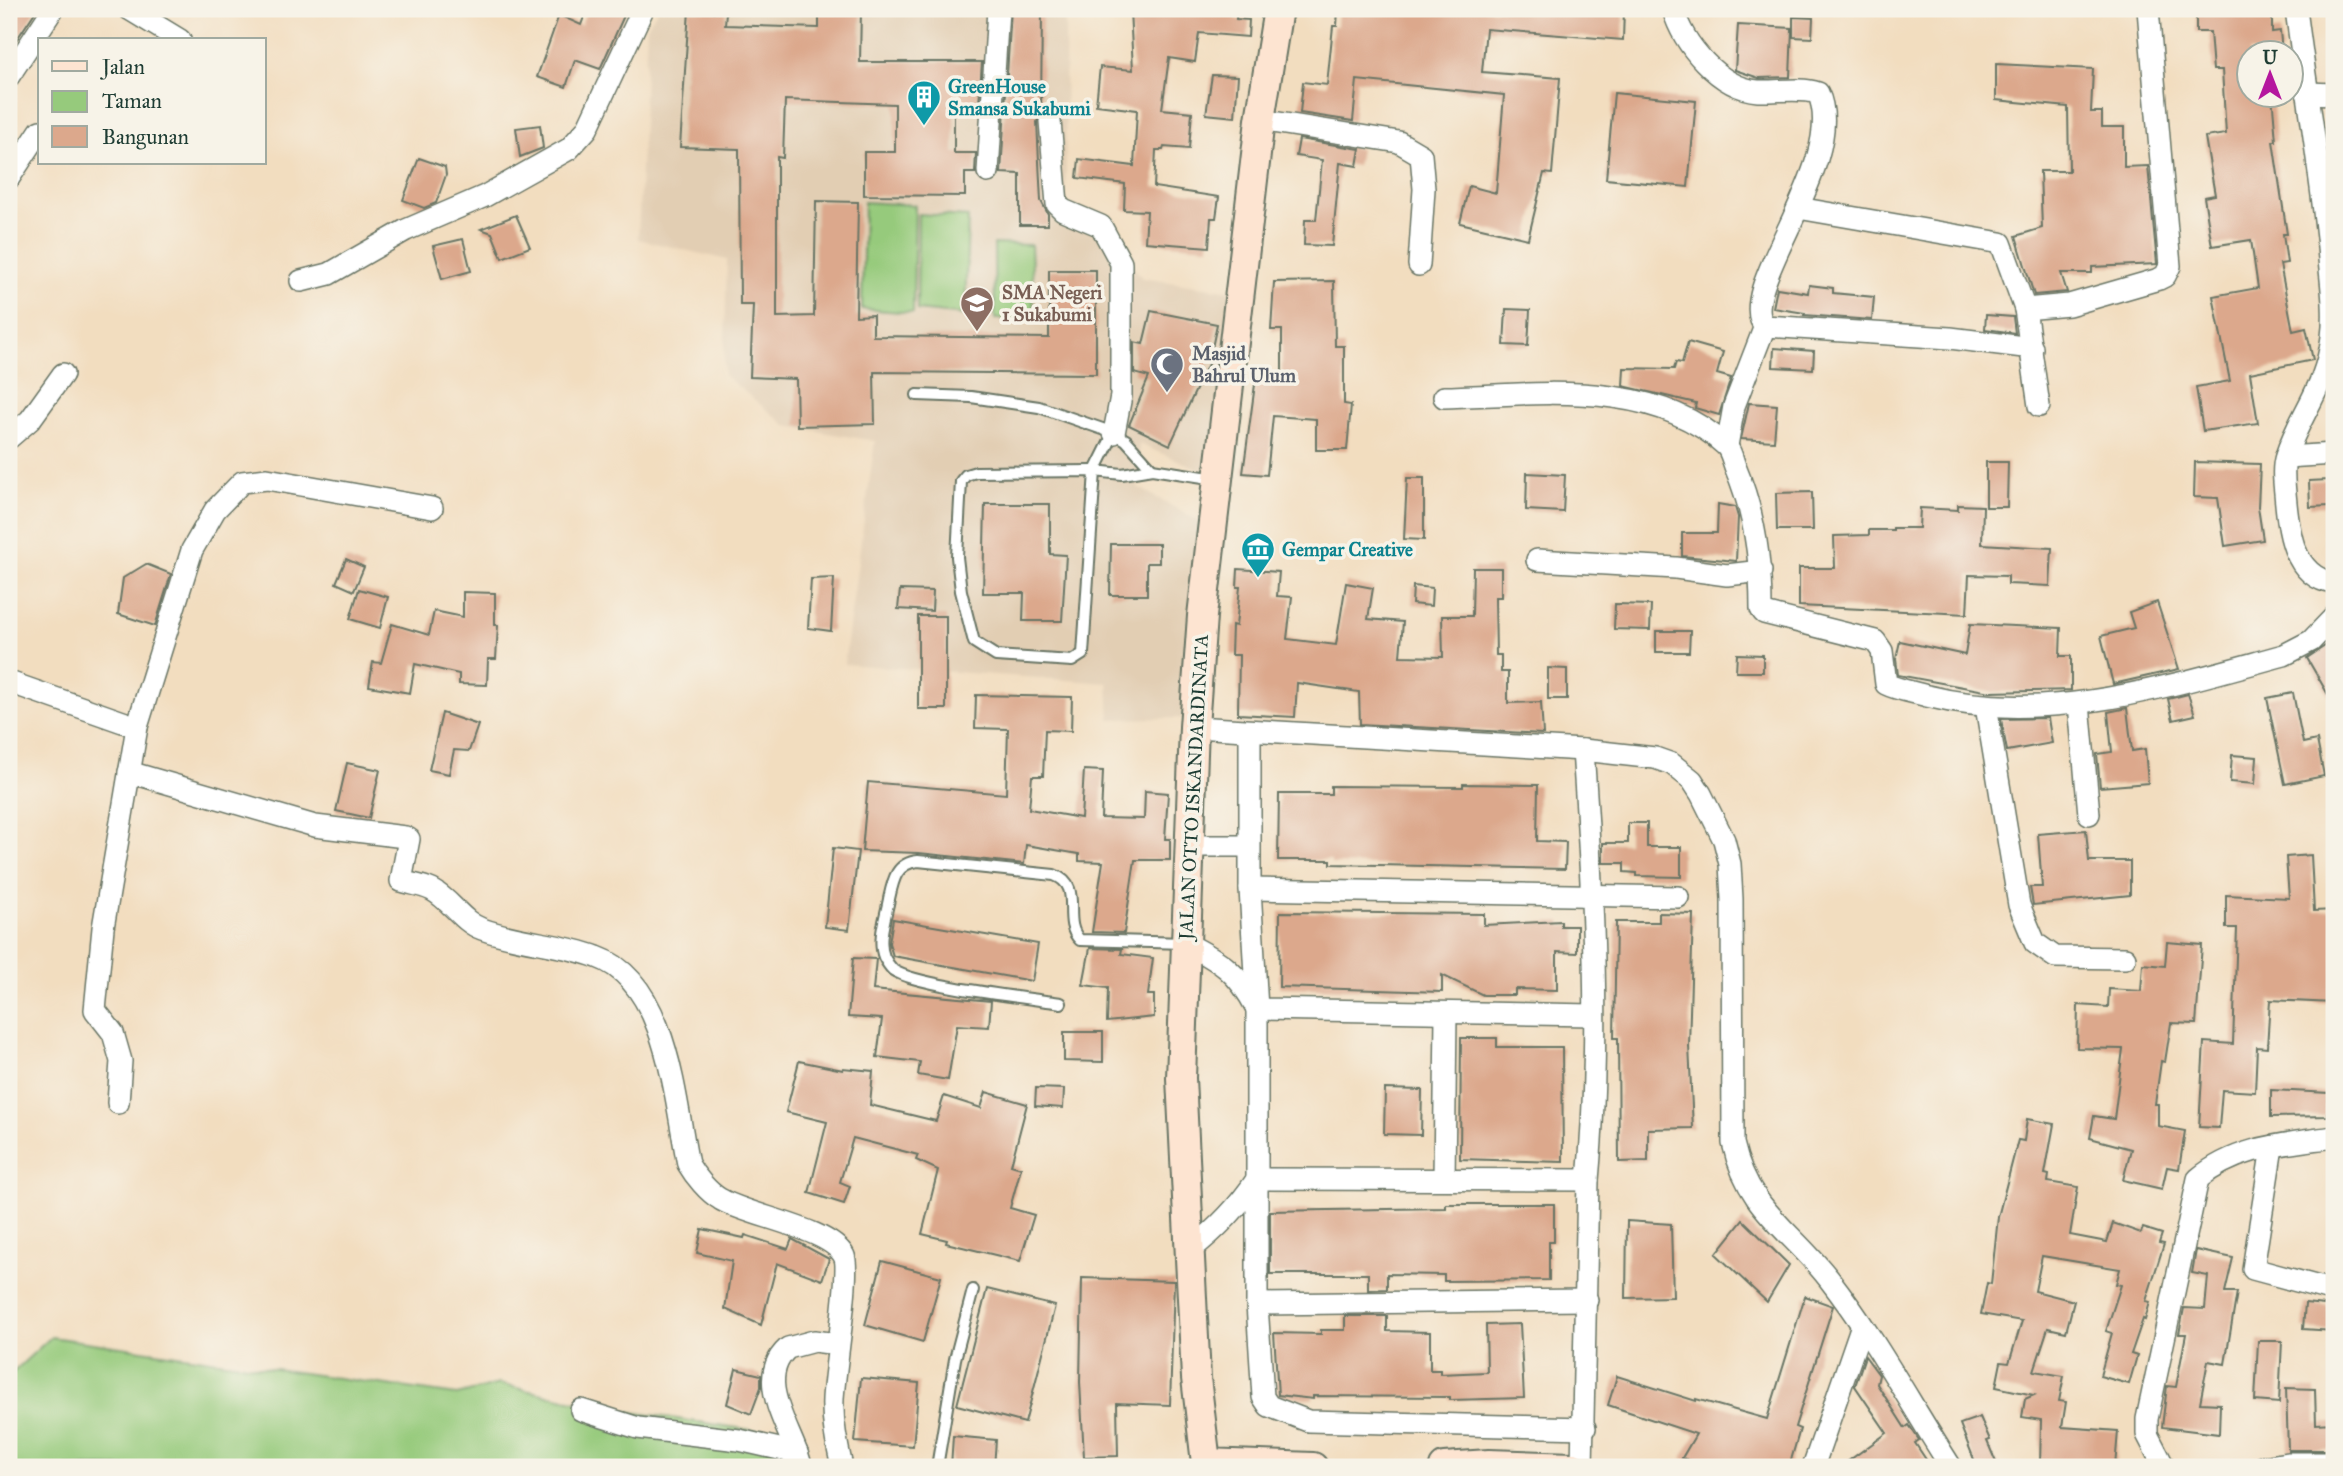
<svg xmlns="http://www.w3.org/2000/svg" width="2343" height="1476" viewBox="0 0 2343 1476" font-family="'IM FELL Great Primer',serif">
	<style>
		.built { fill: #e2ceb3 }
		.green { fill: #96ca7c; stroke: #5a8458; stroke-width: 2 }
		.building { fill: #dca88c }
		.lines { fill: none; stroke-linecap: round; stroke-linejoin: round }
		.service-casing { stroke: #697565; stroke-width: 14 }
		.minor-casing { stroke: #697565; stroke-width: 24 }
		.secondary-casing { stroke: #697565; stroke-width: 32 }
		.service { stroke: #fff; stroke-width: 10 }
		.minor { stroke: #fff; stroke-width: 21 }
		.secondary { stroke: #fde4d1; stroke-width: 28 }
		.labels { text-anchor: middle; stroke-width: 7; stroke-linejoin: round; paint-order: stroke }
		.culture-label { font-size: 19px; font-weight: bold; fill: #0d838f; stroke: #f7f3e8; text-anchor: start }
		.education-label { font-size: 19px; font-weight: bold; fill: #785e54; stroke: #f7f3e8; text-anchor: start }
		.worship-label { font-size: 19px; font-weight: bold; fill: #5b616d; stroke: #f7f3e8; text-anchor: start }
		.street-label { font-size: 19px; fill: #1f3d34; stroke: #f7f3e8 }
	</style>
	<rect width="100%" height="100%" fill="#f7f3e8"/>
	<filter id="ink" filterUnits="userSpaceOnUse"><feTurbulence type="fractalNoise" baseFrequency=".0143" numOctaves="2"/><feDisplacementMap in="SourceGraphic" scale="14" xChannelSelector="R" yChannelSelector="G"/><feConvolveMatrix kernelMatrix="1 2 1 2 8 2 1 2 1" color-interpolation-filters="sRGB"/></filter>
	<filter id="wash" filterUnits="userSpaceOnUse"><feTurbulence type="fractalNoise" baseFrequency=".00686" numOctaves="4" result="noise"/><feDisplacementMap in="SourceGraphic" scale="28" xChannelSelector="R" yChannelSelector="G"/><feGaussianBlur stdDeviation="1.57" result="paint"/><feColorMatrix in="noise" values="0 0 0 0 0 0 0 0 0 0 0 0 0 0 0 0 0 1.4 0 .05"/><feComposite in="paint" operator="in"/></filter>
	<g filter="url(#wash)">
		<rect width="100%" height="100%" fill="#f2ddbf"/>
		<path class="built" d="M658,9H1065L1066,207L1069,226L1110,236L1142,278L1232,291L1213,465L1204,471L1139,444L1138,487L1207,526L1188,718L1110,719L1108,683L844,664L875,441L787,426L724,375L727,260L638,239L647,27Z"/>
		<g class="green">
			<path d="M864,202L915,205L913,313L862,309Z"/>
			<path d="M918,214L968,217L965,315L917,310Z"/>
			<path d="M994,244L1031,245L1034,318L995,319Z"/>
			<path d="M51,1337L457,1395L499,1384L610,1409L771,1433L780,1467H9V1376Z"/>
		</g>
		<g id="blocks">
			<g class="building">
				<path d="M9,9H37L9,51Z"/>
				<path d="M587,9H627L600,69L575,60L566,87L537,77L559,15L581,25Z"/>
				<path d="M819,9H861L860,62H982L979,104H954V153H976L975,173H965V196L864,195V152H895V104L785,100L783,158L777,157V317L814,316L816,201L858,202L856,316L873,315V336L1049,338V270H1096V374L874,372L875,424L797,426L796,379L750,377L753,305H740L739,149L680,147L689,10L726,12L725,25L819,28Z"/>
				<path d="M1011,9H1042L1041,112L1037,122L1041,201L1048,214V225H1020V174L1001,173Z"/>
				<path d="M1130,9H1237L1236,19L1249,20L1248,37L1199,33L1195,62L1169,58L1162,109L1192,112L1189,149L1164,147L1163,150H1156L1154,187L1219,197L1216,218H1211L1209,247L1145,242L1147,211L1124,210L1125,184L1077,178L1079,159L1134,166L1137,110L1096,105L1100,67L1133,70Z"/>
				<path d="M1338,9H1624L1623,40L1486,29L1482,72L1560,78L1552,174L1544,173L1528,239L1460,223L1469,186L1496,193L1504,95L1357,80L1353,121L1300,113L1303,82L1327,85L1333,26H1337Z"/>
				<path d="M2196,9H2272V32L2280,31L2282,52H2249V94H2272L2276,141H2273L2287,234H2283L2287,263L2280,264L2293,331L2306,328L2313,360L2250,373L2258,423L2203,431L2196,387L2230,381L2213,296L2258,288L2251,240L2212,246L2204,197L2215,195L2205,137L2226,134L2222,70H2213L2210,32H2196Z"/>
				<path d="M1793,17L1813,18L1812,38L1793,37Z"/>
				<path d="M1738,25L1792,28L1790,77L1759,78L1735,70Z"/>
				<path d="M1996,64L2093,69L2091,112H2102V127H2124V167L2148,166L2157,264L2092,267V273H2061L2067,292L2034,295L2016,236L2042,228L2040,171H2069L2068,107L1996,100Z"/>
				<path d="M1212,75L1238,76L1235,117L1206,114Z"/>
				<path d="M1614,93L1696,101L1688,187L1606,179Z"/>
				<path d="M540,125L543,148L520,157L516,128Z"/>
				<path d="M1299,139L1360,149L1357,166L1340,163L1332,246L1304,245L1305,220H1316L1322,160L1296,156Z"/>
				<path d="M419,158L445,167L446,175L436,203L424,208L403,200Z"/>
				<path d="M516,215L530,247L502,258L492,233L481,229Z"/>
				<path d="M463,239L471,271L442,279L433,246Z"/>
				<path d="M1334,281L1335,346H1344V404L1351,405L1347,450H1316V419L1273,416L1267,475L1243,473L1256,377L1282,379V330H1271L1274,282Z"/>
				<path d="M1809,285L1833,288V293L1874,297L1872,320L1804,315L1805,313L1773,308L1777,288L1808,293Z"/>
				<path d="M1506,309L1530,310L1528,346L1504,345Z"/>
				<path d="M1151,311L1217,324L1209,362L1170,445L1129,425L1149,377L1134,373V342L1143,344Z"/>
				<path d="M1986,315L2013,317L2015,333L1985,329Z"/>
				<path d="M1688,342L1723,352L1717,374L1731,378L1719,415L1695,408L1696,403L1623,386L1624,368L1674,369L1676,362L1682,363Z"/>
				<path d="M1774,348L1814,351L1813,369L1773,367Z"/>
				<path d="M1749,403L1777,405L1774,441L1741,439Z"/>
				<path d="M1986,462H2008L2007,507H1986Z"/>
				<path d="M2195,462L2260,464L2258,507L2263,540L2225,546L2218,498L2194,497Z"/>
				<path d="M1527,473L1565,475L1563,512L1526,510Z"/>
				<path d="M1407,478H1424V540L1404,539Z"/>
				<path d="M2329,480L2330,506L2310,507L2309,481Z"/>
				<path d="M1812,492L1813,530H1777L1776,493Z"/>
				<path d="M985,504H1050V554L1066,555L1062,621H1023L1024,593H983Z"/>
				<path d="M1718,504L1735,507L1738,517L1736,561L1682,556V533H1717Z"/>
				<path d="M1958,505L1983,506L1982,544L2052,548L2050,586L2008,584V576L1969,575L1967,614L1799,606V568H1835L1834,536L1869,535V530H1893V528H1919L1920,508L1958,510Z"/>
				<path d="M1111,544H1159V563H1147V595H1110Z"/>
				<path d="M346,559L364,567L354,591L336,583Z"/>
				<path d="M146,564L171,574L155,626L118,614L123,578Z"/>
				<path d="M1473,568H1501V597H1495L1496,655H1501V672H1508V703L1541,702L1543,734L1360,724L1359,692L1297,683L1295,717L1238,714L1239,655H1231L1232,625L1236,626L1240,587H1237L1238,569L1279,572L1277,596L1292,597L1287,639L1336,645L1346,583L1373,588L1368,619L1403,622L1400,656L1443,657L1442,616H1472Z"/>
				<path d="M834,578L831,631L808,628L811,579Z"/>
				<path d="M1413,586L1432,588L1431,606L1412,604Z"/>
				<path d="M359,589L388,597L380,628L350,619Z"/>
				<path d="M900,590L933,591L932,611L898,609Z"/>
				<path d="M463,592L495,593V625H498L496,659H488L487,685L459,684V674L415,664L410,693L369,686L373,662L381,663L392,624L429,635L434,611L463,617Z"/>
				<path d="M2157,602L2179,669L2113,684L2101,636L2134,628L2129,612Z"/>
				<path d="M1615,604L1651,605L1650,630L1614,629Z"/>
				<rect x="918" y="616" width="28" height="93"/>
				<path d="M1970,624L2061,628L2060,656H2071V690L1990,692L1898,675L1896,659L1900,641L1965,655Z"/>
				<path d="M1656,631H1690L1689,652H1656Z"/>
				<path d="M2334,640V705L2307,658Z"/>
				<path d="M1737,654L1763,655V672H1736Z"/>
				<path d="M1548,668L1567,669V699H1548Z"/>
				<path d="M2293,693L2303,743L2317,740L2324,776L2285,784L2267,698Z"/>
				<path d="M2188,694L2195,715L2173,720L2168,699Z"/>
				<path d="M976,695L1072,697L1071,731L1045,730L1043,776H1032L1029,809L1081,818L1084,770L1103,771L1101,818L1144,819L1145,791L1168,793L1165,839H1170V860H1135L1124,933L1092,932L1103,862L1079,861V854L1026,845L1024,864L919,853L862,851L868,782L1006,794L1008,729L975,728Z"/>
				<path d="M2127,708L2132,751L2145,749L2148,783L2100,787L2097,754L2112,752L2108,712Z"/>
				<path d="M442,713L478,725L469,751L454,750L449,774L429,770Z"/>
				<path d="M2048,718L2052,743L2007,751L2001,719Z"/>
				<path d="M2232,755L2257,757L2255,784L2230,782Z"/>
				<path d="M347,763L380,770L369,818L336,811Z"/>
				<path d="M1463,784L1538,785L1537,841L1566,842L1565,869L1331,864V860H1278L1279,794H1331V786L1463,787Z"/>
				<path d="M1628,823H1647V847H1681V877L1637,876V873L1624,872V863H1603V843H1628Z"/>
				<path d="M2086,830L2089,861H2130V895L2033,905L2030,887H2042L2038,834Z"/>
				<path d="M833,848L858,851L849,930L825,927Z"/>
				<path d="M2311,855L2314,911L2334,910V1003L2270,1000L2267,1048L2257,1047L2255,1092L2222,1090L2219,1128L2199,1127L2204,1042L2233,1044L2237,928H2226V895L2289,898L2286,857Z"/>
				<path d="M1280,912L1484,914V925L1561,921V926H1577V953L1557,952V990L1515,989V995H1483L1442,975V992L1279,987Z"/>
				<path d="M1659,913L1693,914L1689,1046L1693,1128L1648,1129V1161L1619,1162L1618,1038H1614L1616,922H1659Z"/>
				<path d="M893,919L1038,944L1032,981L893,956L889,943Z"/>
				<path d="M2167,942L2202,945L2196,1024L2171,1023L2165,1062L2161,1061L2155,1104H2158V1126L2185,1131L2179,1169L2167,1167L2162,1189L2123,1180L2131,1149L2090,1138L2094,1116L2114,1119L2123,1049L2077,1048L2078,1005L2108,1007L2109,989L2141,991L2143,964L2165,966Z"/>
				<path d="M1090,948L1122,949L1121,954L1153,958L1148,995H1154V1017L1107,1022L1108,988L1083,985Z"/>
				<path d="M853,958L876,959L873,990L991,1001L989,1027L957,1025L948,1080L918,1075L920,1062L877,1057L882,1019L848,1017Z"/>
				<path d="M1064,1032H1103V1062L1064,1061Z"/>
				<path d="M1461,1038H1497V1047H1562L1563,1162L1460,1159Z"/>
				<path d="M799,1061L843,1070V1068L873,1071L870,1105L936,1121L944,1096L981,1108L986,1092L1027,1104L1011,1165L1021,1168L1010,1208L1034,1215L1020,1261L946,1243L947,1240L922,1234L938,1170L916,1160L918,1155L853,1138L840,1182L850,1186L844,1204L809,1193L827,1122L786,1112Z"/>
				<path d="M1036,1088L1064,1089L1063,1108L1035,1106Z"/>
				<path d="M1385,1089L1422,1090L1421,1135L1384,1134Z"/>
				<path d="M2271,1090L2329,1093L2328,1116L2271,1117Z"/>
				<path d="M2027,1119L2054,1124L2045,1174L2049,1175L2048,1182L2078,1187L2070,1235L2107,1242L2113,1223L2141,1233L2143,1228L2162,1234L2159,1243L2164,1244L2146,1301L2150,1302L2145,1320L2143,1319L2131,1354L2137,1356L2129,1384L2100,1376L2112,1333L2106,1331L2121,1285L2116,1284L2120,1269L2042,1256L2035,1291L2074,1301L2066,1332L2048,1328L2034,1371L2064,1376L2059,1401L2066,1402L2062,1427L2118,1431L2115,1467H2040L2041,1420L2022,1417L2025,1399L2034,1395L1996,1387L2001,1362L2009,1363L2022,1321L1981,1314L1987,1283L1991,1284L1998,1217L2018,1140L2024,1141Z"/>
				<path d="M1446,1204H1554V1242H1549V1280L1444,1281V1275L1387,1274V1289L1368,1290V1274H1270V1211L1446,1208Z"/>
				<path d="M1743,1220L1789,1265L1767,1302L1716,1254Z"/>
				<path d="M1627,1221L1671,1224L1673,1297L1626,1298Z"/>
				<path d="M702,1229L744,1238L745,1235L788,1249L792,1239L829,1259L822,1280L777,1263L761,1325L725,1309L732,1261L697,1253Z"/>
				<path d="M2196,1250L2233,1258L2225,1292H2237L2225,1364L2208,1361L2200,1403L2220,1404L2219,1434L2162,1427L2167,1386L2176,1387L2186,1334H2179L2184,1308L2205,1309L2208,1276L2192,1273Z"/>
				<path d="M882,1261L941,1277L923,1342L865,1325Z"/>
				<path d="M1082,1278L1174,1281L1170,1405L1117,1403L1118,1456L1084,1457L1080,1382Z"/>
				<path d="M987,1289L1055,1306L1025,1423L957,1405Z"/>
				<path d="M1805,1296L1833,1306L1795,1427L1800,1429L1789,1467H1710L1682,1458L1696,1434L1608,1405L1617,1376L1696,1401V1399L1767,1419Z"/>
				<path d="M2305,1303L2334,1306V1331L2303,1329Z"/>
				<path d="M1345,1316H1387V1331L1430,1332V1370H1440V1374L1487,1372L1486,1325L1520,1324L1524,1398L1450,1400V1397L1313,1396V1399L1278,1395L1274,1333L1321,1334V1330H1345Z"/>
				<path d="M2258,1341H2282L2279,1403L2255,1401Z"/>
				<path d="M1865,1356L1879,1375L1877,1384L1905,1428L1909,1425L1919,1440L1915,1443L1931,1467H1840L1887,1433L1855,1386Z"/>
				<path d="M736,1369L761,1375V1387L751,1414L727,1404Z"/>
				<path d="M861,1378L919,1383L913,1446L855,1442Z"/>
				<path d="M2286,1388L2315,1389L2316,1424L2334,1423V1450H2288Z"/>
				<path d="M1980,1417L1990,1440L1987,1441L1998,1467H1977L1960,1424Z"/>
				<path d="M953,1436L996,1440L994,1467H951Z"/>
			</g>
		</g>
	</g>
	<g filter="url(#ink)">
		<use href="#blocks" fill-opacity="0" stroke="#697565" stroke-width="2"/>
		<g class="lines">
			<g class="service-casing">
				<g id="service">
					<path d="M917,395L971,397L1039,407L1114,433L1126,440L1152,469"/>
					<path d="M1114,433L1095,471L1122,474L1152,469L1216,479"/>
					<path d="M1095,471L1083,654L1072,661L996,656L974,642L961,591L957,557L961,481L966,475L976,472Z"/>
					<path d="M1061,1003C1028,998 916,986 893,970C890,967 886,961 884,957C877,940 886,916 889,899C893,880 896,863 918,861L1054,875C1085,886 1060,921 1080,940L1185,943"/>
					<path d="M937,1467L955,1359L973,1290"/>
				</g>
			</g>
			<g class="minor-casing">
				<g id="minor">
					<path d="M129,9L180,40"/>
					<path d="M1673,9C1683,44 1719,88 1758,91C1778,92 1799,87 1818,93C1850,161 1732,293 1765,326L1950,338L2032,348"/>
					<path d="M2296,9C2306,88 2320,167 2328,247C2330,277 2336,308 2332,337C2326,388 2300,413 2286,456C2282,467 2284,482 2285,493C2288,528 2292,577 2334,583"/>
					<path d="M9,76L53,9"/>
					<path d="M2307,93L2334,94"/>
					<path d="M1260,120L1399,142L1421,155L1424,189L1419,265"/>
					<path d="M1050,121L1057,204L1063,210L1101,226L1121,263V396L1114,433"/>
					<path d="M988,172L998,9"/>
					<path d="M9,178L40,131"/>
					<path d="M1798,208L2001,243L2025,309"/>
					<path d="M301,281L329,274L406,230L485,196L569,149L587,129L643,9"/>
					<path d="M1444,397C1535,395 1652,377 1725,445C1731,450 1733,462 1736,469C1755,514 1761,561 1761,609L1764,613L1875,641L1882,651L1886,684C1898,690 1914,692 1927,696C2046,726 2169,686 2284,655L2311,641L2334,617"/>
					<path d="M2039,406L2025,309L2069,305L2159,279L2165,276L2170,266L2148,9"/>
					<path d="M9,438L30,420L63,374"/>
					<path d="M1727,446L1734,406L1765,326"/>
					<path d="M2286,457L2334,454"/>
					<path d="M1537,560L1676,568L1727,575L1761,571"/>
					<path d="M9,682L137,727"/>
					<path d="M2079,704L2089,814"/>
					<path d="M1986,706L2019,905L2035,943L2055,957L2125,958"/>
					<path d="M1194,727L1583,750C1593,893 1601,1037 1588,1180L1257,1179"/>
					<path d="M1250,731V889L1257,1009V1304L1263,1397L1269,1406L1308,1421L1585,1428"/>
					<path d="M1583,750L1655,758L1672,764L1692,780L1701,794L1724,840L1730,864L1732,899L1733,1143C1748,1210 1790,1229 1829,1279C1875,1338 1911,1405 1951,1467"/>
					<path d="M129,772L315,826L405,837L409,839L401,881C411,884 422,885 432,890C451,900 462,922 482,929C520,943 560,943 597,957C668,982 675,1102 688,1164C695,1176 708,1192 720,1199C747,1216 830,1228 844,1256C851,1269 834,1374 833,1399C832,1422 837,1445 842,1467"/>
					<path d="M1189,846H1249"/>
					<path d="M1250,889L1678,897"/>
					<path d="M1185,943C1221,961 1238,972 1257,1009L1593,1015"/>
					<path d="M118,1103L121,1061L113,1033L95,1010L103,928L137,727L192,550L215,510L242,482L267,479L432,508"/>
					<path d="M2272,1147L2253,1269L2334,1291"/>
					<path d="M1444,1179L1446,1014"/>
					<path d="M1189,1251C1216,1230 1238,1208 1257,1179"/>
					<path d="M1257,1304L1587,1300"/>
					<path d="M581,1410L638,1428L739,1440L797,1453"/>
					<path d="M800,1462C791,1429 753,1379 788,1348L814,1341L837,1344"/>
					<path d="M1582,1467L1588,1180"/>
					<path d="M1813,1467L1861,1328"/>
					<path d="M2164,1467L2147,1434V1419L2198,1179C2237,1146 2286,1144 2334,1137"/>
					<path d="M2263,1467L2287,1463H2334"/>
				</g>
			</g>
			<g class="secondary-casing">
				<g id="secondary">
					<path d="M1278,9L1260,120L1202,616L1194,727L1181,1078L1196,1378L1206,1463L1313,1467"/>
					<path d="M1444,1467L1489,1464L1573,1467"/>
				</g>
			</g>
			<use href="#service" class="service"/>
			<use href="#minor" class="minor"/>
			<use href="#secondary" class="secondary"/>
		</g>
	</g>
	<defs>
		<g id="building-pin" transform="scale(1.75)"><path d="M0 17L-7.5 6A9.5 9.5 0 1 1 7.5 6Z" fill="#0f9aa8" stroke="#f7f3e8"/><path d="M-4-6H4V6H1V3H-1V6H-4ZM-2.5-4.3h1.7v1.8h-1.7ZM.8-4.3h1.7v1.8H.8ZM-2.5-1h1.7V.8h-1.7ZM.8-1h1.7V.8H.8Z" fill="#fff"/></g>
		<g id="school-pin" transform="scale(1.75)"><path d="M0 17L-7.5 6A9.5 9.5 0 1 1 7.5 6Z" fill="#8d6e63" stroke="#f7f3e8"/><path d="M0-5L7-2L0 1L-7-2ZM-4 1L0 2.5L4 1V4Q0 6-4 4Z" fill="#fff"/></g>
		<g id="mosque-pin" transform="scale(1.75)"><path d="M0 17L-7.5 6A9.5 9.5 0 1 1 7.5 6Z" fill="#6b7280" stroke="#f7f3e8"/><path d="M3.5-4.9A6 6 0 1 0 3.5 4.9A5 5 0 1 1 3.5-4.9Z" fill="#fff"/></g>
		<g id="museum-pin" transform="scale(1.75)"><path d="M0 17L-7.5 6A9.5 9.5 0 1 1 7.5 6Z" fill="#0f9aa8" stroke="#f7f3e8"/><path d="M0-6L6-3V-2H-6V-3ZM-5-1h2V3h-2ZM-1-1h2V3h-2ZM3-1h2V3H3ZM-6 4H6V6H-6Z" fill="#fff"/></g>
	</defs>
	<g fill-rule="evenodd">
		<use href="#building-pin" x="924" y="97"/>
		<use href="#school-pin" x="977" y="303"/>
		<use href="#mosque-pin" x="1167" y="364"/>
		<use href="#museum-pin" x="1258" y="549"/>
	</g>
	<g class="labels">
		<g class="culture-label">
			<text x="948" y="93">GreenHouse<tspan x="948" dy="22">Smansa Sukabumi</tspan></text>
			<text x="1282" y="556">Gempar Creative</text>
		</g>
		<g class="education-label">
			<text x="1002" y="299">SMA Negeri<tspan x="1002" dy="22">1 Sukabumi</tspan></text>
		</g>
		<g class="worship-label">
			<text x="1192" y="360">Masjid<tspan x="1192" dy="22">Bahrul Ulum</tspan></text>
		</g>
		<g class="street-label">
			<text transform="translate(1193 787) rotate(-87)" y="7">JALAN OTTO ISKANDARDINATA</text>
		</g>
	</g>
	<rect width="2343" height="1476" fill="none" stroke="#f7f3e8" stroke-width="35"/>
	<rect x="38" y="38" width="228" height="126" fill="#f7f3e8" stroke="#a1aaa0" stroke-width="2"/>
	<rect x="52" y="61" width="35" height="10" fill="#fde4d1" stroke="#a1aaa0" stroke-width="2"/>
	<text x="102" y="74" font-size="21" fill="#1f3d34">Jalan</text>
	<rect x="52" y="91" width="35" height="21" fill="#96ca7c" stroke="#a1aaa0" stroke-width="2"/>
	<text x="102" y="108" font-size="21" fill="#1f3d34">Taman</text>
	<rect x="52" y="126" width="35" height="21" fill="#dca88c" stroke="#a1aaa0" stroke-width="2"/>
	<text x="102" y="144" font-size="21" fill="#1f3d34">Bangunan</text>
	<g transform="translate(2270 74)"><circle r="33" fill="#f7f3e8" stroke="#a1aaa0" stroke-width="2"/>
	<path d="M0-5L12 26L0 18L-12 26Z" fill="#b5179e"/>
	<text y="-10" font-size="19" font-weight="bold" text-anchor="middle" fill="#1f3d34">U</text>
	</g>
</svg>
